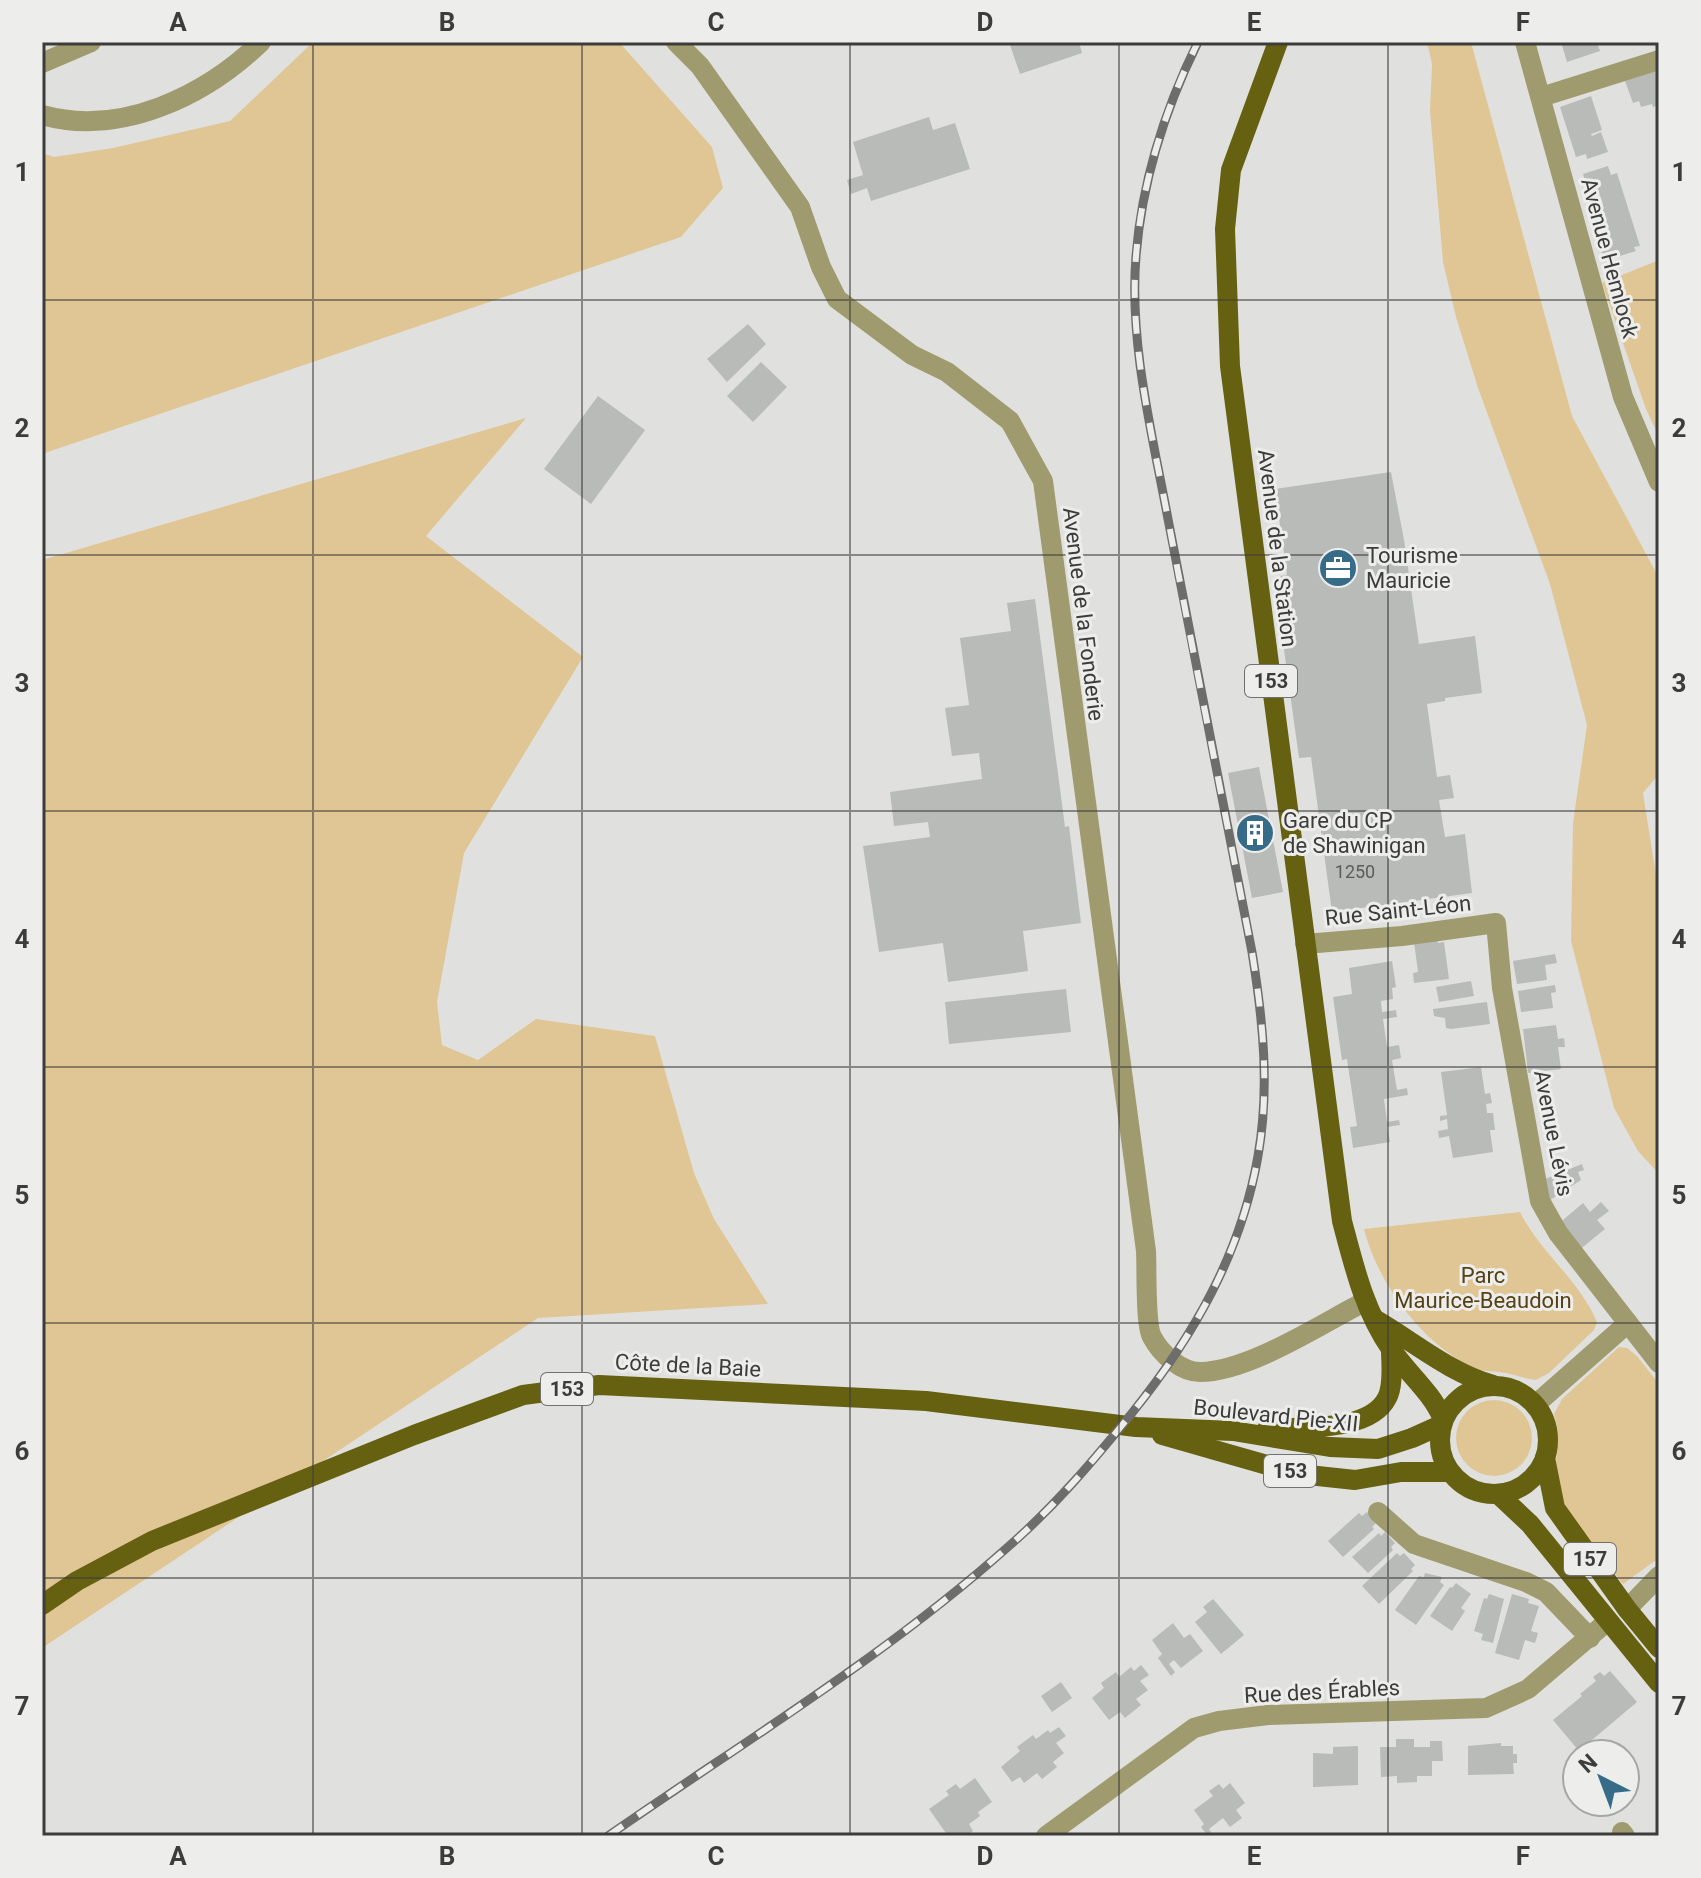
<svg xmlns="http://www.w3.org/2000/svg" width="1701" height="1878" viewBox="0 0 1701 1878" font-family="Roboto,sans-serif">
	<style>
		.green { fill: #e1c695 }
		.building { fill: #b8bbb8 }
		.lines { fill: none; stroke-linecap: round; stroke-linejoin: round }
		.minor { stroke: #9f9b6e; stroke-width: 20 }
		.major { stroke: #666011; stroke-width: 20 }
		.rail-casing { stroke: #6d6e6c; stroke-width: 9 }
		.rail { stroke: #edeeeb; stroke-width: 6; stroke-dasharray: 18; stroke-linecap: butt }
		.grid { fill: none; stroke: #3c3d3b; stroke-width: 2; stroke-opacity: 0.55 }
		.labels { text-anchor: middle; stroke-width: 6; stroke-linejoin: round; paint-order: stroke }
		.number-label { font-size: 18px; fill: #5b5c5a }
		.shield { fill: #edeeeb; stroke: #717270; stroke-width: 2 }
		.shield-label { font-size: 20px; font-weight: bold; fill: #3c3d3b }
		.street-label { font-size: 22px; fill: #3c3d3b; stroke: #edeeeb }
		.poi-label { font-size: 22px; fill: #3c3d3b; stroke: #edeeeb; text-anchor: start }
		.park-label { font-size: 22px; fill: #564116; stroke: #edeeeb }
		.neatline { fill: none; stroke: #3c3d3b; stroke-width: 3 }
		.grid-label { font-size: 26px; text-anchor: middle; font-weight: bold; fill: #3c3d3b }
	</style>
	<rect width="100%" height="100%" fill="#e0e1de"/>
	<g class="green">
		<path d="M313,42H619L712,147L723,188L681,237L42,454V153L54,157L113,148L230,121Z"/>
		<path d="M1427,42H1471L1572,416L1659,578V774L1643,793L1659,894V1174L1638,1151L1614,1108L1571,941L1573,823L1587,725L1550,584L1478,388L1456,317L1443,262L1430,111L1432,64Z"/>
		<path d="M1659,260V437L1646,409L1602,283Z"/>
		<path d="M526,418L426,536L583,657L464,853L437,1002L442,1045L478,1060L536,1019L655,1036L694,1173L714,1219L768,1304L538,1318L42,1648V560Z"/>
		<path d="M1520,1212C1540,1252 1580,1281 1597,1322L1594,1330L1549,1373L1536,1380C1525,1379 1516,1375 1506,1373C1495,1371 1484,1372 1475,1368C1423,1346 1377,1282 1364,1229Z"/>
		<path d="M1619,1347L1627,1348L1637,1356L1659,1384V1558L1623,1584C1600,1554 1565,1521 1557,1483C1553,1460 1562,1437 1554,1414L1562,1399Z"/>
		<circle cx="1494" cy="1438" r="38"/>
	</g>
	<g class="building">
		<path d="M1009,42H1079L1082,53L1020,74Z"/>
		<path d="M1561,42H1597L1600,51L1567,62Z"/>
		<path d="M1659,70V105L1653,107L1652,104L1641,107L1639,101L1633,103L1625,81Z"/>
		<path d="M1591,96L1602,130L1591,134L1592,136L1601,132L1608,152L1587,159L1586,154L1576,157L1560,107Z"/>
		<path d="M929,117L933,130L955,123L970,169L871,201L867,188L851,194L847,180L863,175L853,142Z"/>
		<path d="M1608,166L1611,175L1617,173L1640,246L1634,247L1636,251L1610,259L1608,254L1603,256L1600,247L1605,245L1602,235L1597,237L1594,228L1600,227L1597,220L1592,222L1589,213L1595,211L1593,207L1603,204L1599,193L1590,196L1583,174Z"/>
		<path d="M748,324L766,344L727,382L707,359Z"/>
		<path d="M761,362L787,387L753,422L727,396Z"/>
		<path d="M598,396L645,430L591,504L544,469Z"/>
		<path d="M1391,472L1404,540L1419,644L1475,636L1482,693L1445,698V701L1427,704L1437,777L1450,775L1454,798L1439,800L1445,837L1465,834L1472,893L1332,912L1311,757L1299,758L1277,599H1283L1280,576L1287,575L1275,489Z"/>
		<path d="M1035,599L1065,827L1069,826L1081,923L1023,931L1028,971L948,982L943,943L879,952L863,846L930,837L928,822L894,826L890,792L982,779L979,753L952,756L945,708L969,705L960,638L1011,631L1007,603Z"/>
		<path d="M1259,767L1283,892L1252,898L1228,773Z"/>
		<path d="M1438,938V943L1444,942L1449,979L1414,983L1413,973L1418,972L1414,942Z"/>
		<path d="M1555,954L1557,963L1545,965L1547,980L1517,984L1513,961Z"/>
		<path d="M1392,961L1396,987L1392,988L1393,999L1381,1001L1382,1012L1396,1010L1397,1017L1383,1019L1387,1047L1399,1045L1401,1058L1392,1060L1397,1090L1407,1088L1408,1095L1384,1099L1387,1122L1399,1120L1400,1125L1387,1127L1390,1142L1353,1148L1350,1127L1357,1126L1347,1059L1342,1060L1333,997L1352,994L1349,968Z"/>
		<path d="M1471,981L1474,996L1439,1002L1436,987Z"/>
		<path d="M1555,985L1556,992L1551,993L1553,1008L1521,1012L1518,991Z"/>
		<path d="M1066,989L1071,1032L949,1044L945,1002Z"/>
		<path d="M1487,1002L1490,1024L1451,1029L1446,1028L1445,1018L1434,1016L1433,1009Z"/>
		<path d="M1556,1025L1558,1039L1564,1038L1565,1047H1558L1561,1069L1528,1073L1523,1029Z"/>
		<path d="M1481,1067L1485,1094L1490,1093L1492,1103L1486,1104L1487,1113H1493L1495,1130H1490L1493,1152L1453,1158L1449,1136L1439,1138L1438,1131L1448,1129L1447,1119L1440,1121V1116L1447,1115L1441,1072Z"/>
		<path d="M1582,1164L1584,1170L1578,1172L1581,1180L1547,1202L1543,1180Z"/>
		<path d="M1601,1202L1609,1211L1597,1220L1605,1229L1578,1251L1557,1225L1583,1203L1590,1212Z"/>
		<path d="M1367,1512L1376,1523L1372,1527L1374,1529L1343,1557L1328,1541L1359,1513L1362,1516Z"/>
		<path d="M1385,1532L1395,1543L1391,1547L1393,1550L1368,1573L1352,1557L1379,1533L1381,1536Z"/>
		<path d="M1397,1553L1400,1556L1404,1553L1415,1565L1411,1569L1413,1571L1379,1604L1362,1586Z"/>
		<path d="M1425,1573L1442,1577L1440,1582L1444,1585L1416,1625L1395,1610L1419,1576L1424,1577Z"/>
		<path d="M1456,1583L1471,1594L1461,1608L1465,1611L1452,1631L1430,1616L1450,1587L1452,1588Z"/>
		<path d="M1489,1594L1504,1599L1493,1643L1481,1640L1483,1634L1474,1631L1484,1598L1487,1599Z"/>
		<path d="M1512,1594L1529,1599L1528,1603L1539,1606L1531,1631L1538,1633L1535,1643L1525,1640L1519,1660L1495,1653Z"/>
		<path d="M1213,1599L1244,1635L1221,1654L1195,1622L1207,1612L1203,1607Z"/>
		<path d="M1173,1623L1184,1638L1190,1634L1203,1651L1181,1668L1174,1660L1169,1664L1175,1672L1171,1676L1158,1658L1162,1654L1152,1640Z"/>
		<path d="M1141,1665L1149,1675L1140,1681L1148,1690L1136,1699L1141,1705L1125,1718L1120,1712L1109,1720L1092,1698L1104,1688L1101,1683L1116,1672L1119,1677L1131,1667L1134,1671Z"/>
		<path d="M1610,1671L1637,1702L1579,1751L1553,1720L1582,1696L1580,1694L1596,1681L1593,1677L1600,1672L1604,1676Z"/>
		<path d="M1061,1682L1072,1698L1052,1712L1041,1696Z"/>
		<path d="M1059,1727L1066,1736L1056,1743L1064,1753L1053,1762L1057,1767L1042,1779L1037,1773L1024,1783L1020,1777L1012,1782L1001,1767L1020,1751L1017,1747L1033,1735L1036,1739L1048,1730L1050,1733Z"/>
		<path d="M1396,1739H1414V1747H1430V1741H1442L1443,1761H1432V1776H1417V1782L1397,1783V1776L1381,1777L1380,1747H1396Z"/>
		<path d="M1501,1743V1746H1513V1754H1517V1763H1513L1514,1774L1468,1775V1746Z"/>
		<path d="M1358,1746V1785L1313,1787V1753L1333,1754V1747Z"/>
		<path d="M975,1778L992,1802L978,1812L980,1816L969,1824L973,1831L966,1836L960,1833L948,1836L929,1809L949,1795L946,1791L956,1784L960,1789Z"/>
		<path d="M1230,1783L1245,1803L1236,1810L1242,1818L1230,1827L1223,1818L1209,1829L1211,1832L1207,1835L1201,1827L1204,1824L1194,1810L1213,1796L1209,1791L1219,1784L1223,1789Z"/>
	</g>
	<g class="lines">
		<g class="minor">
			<path d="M676,42L700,66L800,207L821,267L837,299L912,355L947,372L1010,421L1043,481L1146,1251C1147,1269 1145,1324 1152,1337C1161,1354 1181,1372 1200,1372C1248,1372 1321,1324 1364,1302"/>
			<path d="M1525,42L1623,397L1659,482"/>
			<path d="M42,63L91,42"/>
			<path d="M1541,97L1659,60"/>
			<path d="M42,115C121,137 205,96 261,42"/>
			<path d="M1305,944L1402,936L1496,923L1502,988L1540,1201L1558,1233L1659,1363"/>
			<path d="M1536,1404L1628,1323"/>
			<path d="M1378,1512L1414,1544L1526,1582L1546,1592L1590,1638"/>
			<path d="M1627,1609L1659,1576"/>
			<path d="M1622,1832L1625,1836"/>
			<path d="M1046,1836L1194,1728L1219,1721L1268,1715L1486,1708L1528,1689L1608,1621"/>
		</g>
		<g class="major">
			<path d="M1278,42L1231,170L1225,229L1230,366L1342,1221C1354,1266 1364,1310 1391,1349C1408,1374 1431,1391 1443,1419"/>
			<path d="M1376,1320C1414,1342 1450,1373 1493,1385"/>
			<circle cx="1494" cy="1440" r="54"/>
			<path d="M1267,1429C1301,1426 1369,1433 1387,1398C1394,1385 1391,1364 1391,1349"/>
			<path d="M1162,1435L1299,1474L1355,1480L1401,1472H1450"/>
			<path d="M1545,1458L1555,1508L1627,1609L1659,1648"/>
			<path d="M1498,1494L1530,1524L1659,1683"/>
			<path d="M42,1605L77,1581L152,1541L414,1435L523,1395L599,1385L926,1401L1136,1427L1233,1431L1330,1447L1378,1449L1412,1438L1441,1425"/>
		</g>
		<g class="rail-casing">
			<path id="rail" d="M608,1836C743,1742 886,1656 1009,1546C1055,1506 1094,1460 1132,1413C1193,1337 1241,1254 1258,1156C1270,1088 1263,1020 1252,952C1224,807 1195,663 1168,519C1152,433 1129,343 1136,256C1142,181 1165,109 1198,42"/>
		</g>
		<use href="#rail" class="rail"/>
	</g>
	<path class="grid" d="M313,42V1836M582,42V1836M850,42V1836M1119,42V1836M1388,42V1836M42,300H1659M42,555H1659M42,811H1659M42,1067H1659M42,1323H1659M42,1578H1659"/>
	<defs>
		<g id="office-disc" transform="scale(2)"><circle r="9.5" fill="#376c88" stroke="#edeeeb"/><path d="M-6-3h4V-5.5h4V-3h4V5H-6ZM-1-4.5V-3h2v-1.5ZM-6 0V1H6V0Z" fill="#fff"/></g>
		<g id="building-disc" transform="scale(2)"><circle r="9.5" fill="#376c88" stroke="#edeeeb"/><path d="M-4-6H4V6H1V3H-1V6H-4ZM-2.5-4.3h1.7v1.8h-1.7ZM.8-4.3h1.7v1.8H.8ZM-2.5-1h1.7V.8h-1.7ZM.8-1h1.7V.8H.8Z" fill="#fff"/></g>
	</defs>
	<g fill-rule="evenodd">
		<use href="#office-disc" x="1338" y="568"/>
		<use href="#building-disc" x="1255" y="833"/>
	</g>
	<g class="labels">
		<g class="number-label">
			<text x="1355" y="878">1250</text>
		</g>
		<g class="shield">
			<rect x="1245" y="665" width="52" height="32" rx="6"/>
			<rect x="541" y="1373" width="52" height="32" rx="6"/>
			<rect x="1264" y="1455" width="52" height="32" rx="6"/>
			<rect x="1564" y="1543" width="52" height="32" rx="6"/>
		</g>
		<g class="shield-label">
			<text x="1271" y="688">153</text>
			<text x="567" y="1396">153</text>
			<text x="1290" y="1478">153</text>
			<text x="1590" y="1566">157</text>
		</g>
		<g class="street-label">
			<text transform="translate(1610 258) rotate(75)" y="8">Avenue Hemlock</text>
			<text transform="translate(1278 548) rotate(83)" y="8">Avenue de la Station</text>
			<text transform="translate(1084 614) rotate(83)" y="8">Avenue de la Fonderie</text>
			<text transform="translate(1398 910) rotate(-6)" y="8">Rue Saint-Léon</text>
			<text transform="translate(1554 1133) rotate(79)" y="8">Avenue Lévis</text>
			<text transform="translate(688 1365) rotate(3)" y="8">Côte de la Baie</text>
			<text transform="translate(1276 1415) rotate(6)" y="8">Boulevard Pie-XII</text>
			<text transform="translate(1322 1691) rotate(-3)" y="8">Rue des Érables</text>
		</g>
		<g class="poi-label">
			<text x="1366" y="563">Tourisme<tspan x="1366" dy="25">Mauricie</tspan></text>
			<text x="1283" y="828">Gare du CP<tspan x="1283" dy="25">de Shawinigan</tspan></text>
		</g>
		<g class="park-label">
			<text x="1483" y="1283">Parc<tspan x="1483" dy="25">Maurice-Beaudoin</tspan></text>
		</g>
	</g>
	<rect width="1701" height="1878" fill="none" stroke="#edeeeb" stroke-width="88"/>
	<g transform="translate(1601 1778) rotate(318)"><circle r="38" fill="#edeeeb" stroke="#a6a7a5" stroke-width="2"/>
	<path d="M0-6L14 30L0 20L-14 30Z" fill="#376c88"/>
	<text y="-12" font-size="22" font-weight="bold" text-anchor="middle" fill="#3c3d3b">N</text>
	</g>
	<rect x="44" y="44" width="1613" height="1790" class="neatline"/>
	<g class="grid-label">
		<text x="178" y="31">A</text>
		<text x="447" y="31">B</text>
		<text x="716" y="31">C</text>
		<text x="985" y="31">D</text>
		<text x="1254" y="31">E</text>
		<text x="1523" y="31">F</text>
		<text x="22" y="181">1</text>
		<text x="1679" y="181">1</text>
		<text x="22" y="437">2</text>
		<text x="1679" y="437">2</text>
		<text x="22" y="692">3</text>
		<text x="1679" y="692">3</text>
		<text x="22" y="948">4</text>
		<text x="1679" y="948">4</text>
		<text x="22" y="1204">5</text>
		<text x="1679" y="1204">5</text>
		<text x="22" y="1460">6</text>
		<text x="1679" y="1460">6</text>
		<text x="22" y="1715">7</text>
		<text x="1679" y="1715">7</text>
		<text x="178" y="1865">A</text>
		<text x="447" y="1865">B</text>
		<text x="716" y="1865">C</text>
		<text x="985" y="1865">D</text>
		<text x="1254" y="1865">E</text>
		<text x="1523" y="1865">F</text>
	</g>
</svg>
